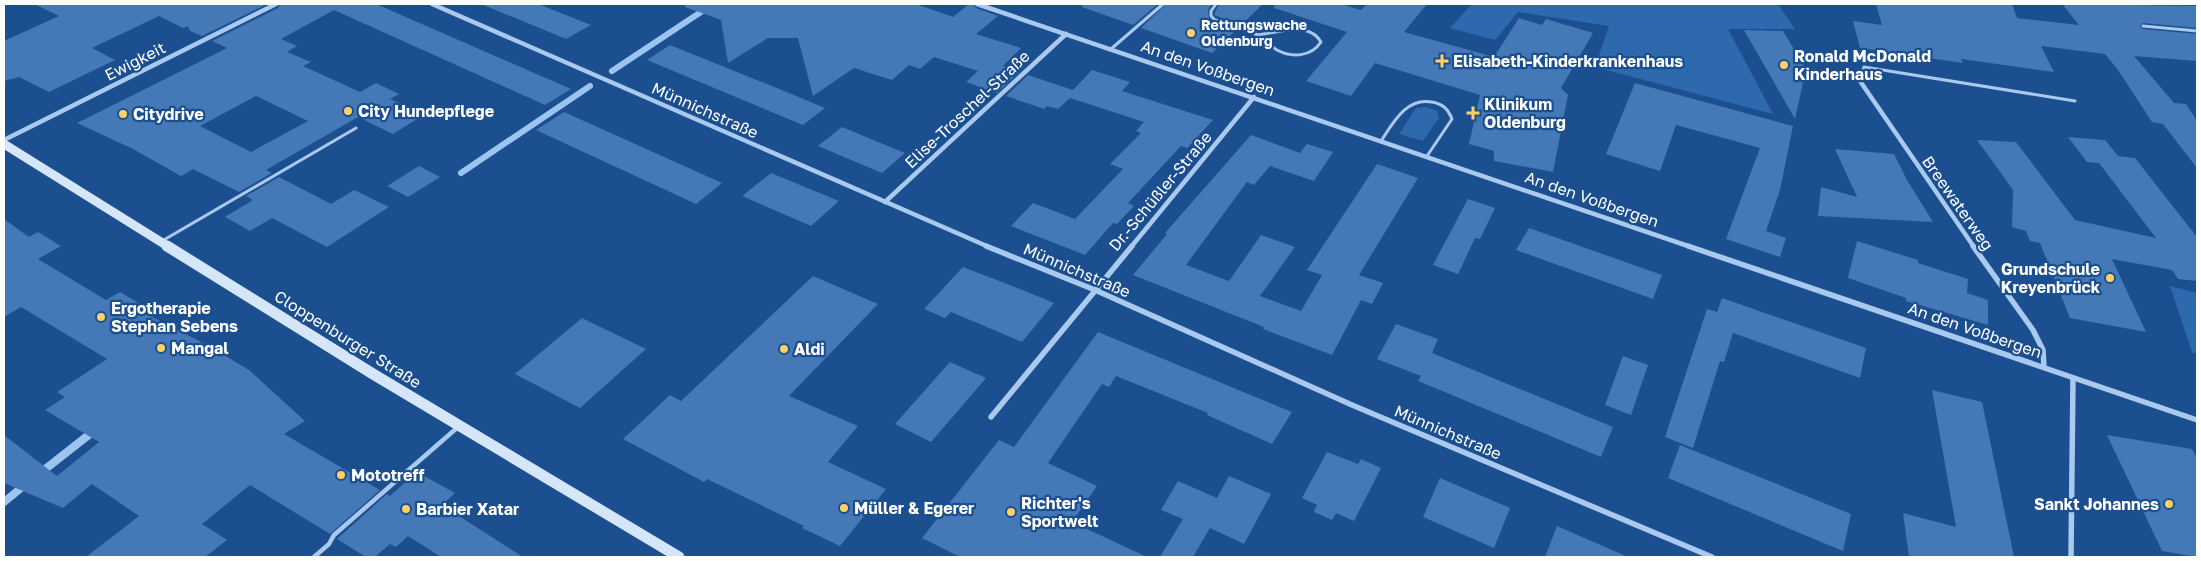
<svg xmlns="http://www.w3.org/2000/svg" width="2201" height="561" viewBox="0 0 2201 561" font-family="'Golos Text',sans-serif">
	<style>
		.green { fill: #2e69ad }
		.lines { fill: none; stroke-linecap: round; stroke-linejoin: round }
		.stream-far1 { stroke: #9cc4f0; stroke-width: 6 }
		.stream { stroke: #9cc4f0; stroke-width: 8 }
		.building { fill: #4478b7; fill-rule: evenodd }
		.lane-far1 { stroke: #a9c9ee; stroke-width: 3 }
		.lane { stroke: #a9c9ee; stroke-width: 4.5 }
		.street-far1 { stroke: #a9c9ee; stroke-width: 4.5 }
		.street { stroke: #a9c9ee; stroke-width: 5.5 }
		.secondary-far1 { stroke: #d6e6fa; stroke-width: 9 }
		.secondary { stroke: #d6e6fa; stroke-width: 11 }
		.poi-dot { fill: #ffd166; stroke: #1b4f8f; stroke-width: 2 }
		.labels { text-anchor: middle; stroke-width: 4.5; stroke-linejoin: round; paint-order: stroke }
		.far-poi-label { font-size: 14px; font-weight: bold; fill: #fff; stroke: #1b4f8f; text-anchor: start }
		.poi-label { font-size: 16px; font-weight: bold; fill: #fff; stroke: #1b4f8f; text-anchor: start }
		.street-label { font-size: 16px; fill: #fff; stroke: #1b4f8f }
	</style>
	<rect width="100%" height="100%" fill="#1b4f8f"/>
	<g class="green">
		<path d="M1472,4H1778L1795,29H1728L1773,114L1595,67L1609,26L1518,12L1495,40L1450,28Z"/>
		<path d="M1426,107L1437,111L1439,118L1423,141L1399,134L1416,108Z"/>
		<path d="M2170,286L2197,293V354L2192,352Z"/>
	</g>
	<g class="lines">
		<g class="stream-far1">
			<path d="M612,71L713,4"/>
			<path d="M461,173L590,86"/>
		</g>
		<g class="stream">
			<path d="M39,474L95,430"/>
			<path d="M4,502L26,484"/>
		</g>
	</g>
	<g class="building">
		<path d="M34,4H267L202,36L190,31L188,26L183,28L159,16L92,48L115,60L49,92L19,77L4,81V41L59,16Z"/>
		<path d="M280,4H376L571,89L545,105L334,10L281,39L297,46L287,52L311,62L303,66L360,92L376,83L399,94L390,99L425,114L393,134L358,117L266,170L272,173L239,192L193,169L181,176L133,149L77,123L227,48L212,41L278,8ZM256,96L308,121L251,152L200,126Z"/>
		<path d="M481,4H538L591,25L566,39Z"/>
		<path d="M685,4H916L953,17L969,4H973L976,8L998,16L976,34L1021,48L1003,66L1019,72L997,93L966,82L978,71L934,57L920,69L909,65L892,80L854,68L813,96L798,38H768L728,63L721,20L685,7Z"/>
		<path d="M1082,4H1158L1133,25L1082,7Z"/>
		<path d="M1166,4H1212L1208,10L1209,18L1214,23L1235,31L1212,53L1141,28Z"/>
		<path d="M1219,4H1263L1241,25L1214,15Z"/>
		<path d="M1275,4H1341L1361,10L1367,4H1427L1404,32L1494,57L1519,18L1542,25L1546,19L1593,33L1561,88L1568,95L1553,172L1494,161V151L1469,144L1480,95L1375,63L1351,96L1306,81L1347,32L1274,8Z"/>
		<path d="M1876,4H2012L2017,18L2079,25L2062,4L2197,6V28L2143,23L2140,26L2143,29L2197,34V61L2134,56L2174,103L2186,104L2197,121V168L2163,124L2152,122L2118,70L2105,54L2041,46L2054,72L1961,59L1963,63L1860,48L1853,21L1882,25Z"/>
		<path d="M1744,30L1783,31L1806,69L1795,119Z"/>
		<path d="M670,45L789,93L825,108L803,125L647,60Z"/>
		<path d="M1092,70L1130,82L1122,91L1213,120L1187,148L1181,146L1128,203L1134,206L1117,224L1113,223L1085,255L1011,226L1033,203L1075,219L1123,169L1110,164L1141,133L1136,131L1144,122L1070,98L1058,109L1047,106L1044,109L1006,96L1028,75L1073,90Z"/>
		<path d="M1635,83L1793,126L1780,190L1766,231L1786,238L1780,257L1726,239L1760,148L1676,125L1660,171L1606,154Z"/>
		<path d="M564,112L722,183L696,204L536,130Z"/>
		<path d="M842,127L905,153L882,173L818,146Z"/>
		<path d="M1251,135L1300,153L1307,144L1333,152L1314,181L1270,166L1254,185L1247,182L1186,265L1229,281L1261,235L1295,247L1260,296L1301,311L1322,275L1307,270L1377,164L1418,178L1359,275L1383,283L1372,304L1361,300L1332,355L1263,329L1264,327L1133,275L1167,234L1165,233Z"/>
		<path d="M2068,137L2105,140L2118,156L2135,158L2197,237V281L2178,279L2172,270L2112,259L2146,332L2070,318L2040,243L2030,241L2026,231L2012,227L2013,190L1977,140L2016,142L2075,220L2156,238L2099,163L2087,162Z"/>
		<path d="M1835,149L1894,154L1907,180L1933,222L1818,216L1821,187L1857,197Z"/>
		<path d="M419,166L440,177L408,197L387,186Z"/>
		<path d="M771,173L839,201L811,226L742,196Z"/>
		<path d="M279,177L331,204L354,190L389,207L327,247L272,218L250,231L225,217L253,200L246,196Z"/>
		<path d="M1468,199L1495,208L1480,239L1475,238L1458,274L1433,265Z"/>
		<path d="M4,219L29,237L38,232L61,246L38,259L106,300L120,292L142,305L137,309L207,345L249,370L305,421L284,434L380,490L330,534L250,485L202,524L227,540L205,557H86L139,516L92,484L63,508L4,483V435L57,476L99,442L45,410L65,397L57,392L107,359L21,307L4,317Z"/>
		<path d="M1529,228L1662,275L1653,299L1516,250Z"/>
		<path d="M1857,241L1918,260V263L1968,279L1967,293L1988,300V325L1906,301V298L1848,278Z"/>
		<path d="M963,267L1020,289L1054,303L1022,342L951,312L945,318L924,309Z"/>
		<path d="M813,276L878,304L789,396L858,426L828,462L886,489L840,546L802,528L804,526L707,479L704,482L623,439L670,395L681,401Z"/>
		<path d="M1722,298L1866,348L1860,378L1733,333L1724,362L1720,361L1693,448L1665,437L1707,309L1717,312Z"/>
		<path d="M582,318L646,349L580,408L515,374Z"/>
		<path d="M1396,324L1438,339L1432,353L1613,427L1601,457L1418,381L1421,376L1377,359Z"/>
		<path d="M1098,332L1292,412L1272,444L1207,415L1208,413L1116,376L1109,387L1102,384L1048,463L1097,486L1072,522L1147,557H960L922,538L999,440L1014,447Z"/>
		<path d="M1623,356L1648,365L1631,415L1605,405Z"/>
		<path d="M950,362L986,378L931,442L895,424Z"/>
		<path d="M1932,390L1982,402L2014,557H1909L1903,513L1956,527Z"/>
		<path d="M2107,435L2192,449L2197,458V557L2162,551Z"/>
		<path d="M1680,445L1851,514L1843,551L1668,478Z"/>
		<path d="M1327,452L1358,464L1361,459L1381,468L1354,521L1336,513L1332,520L1314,512L1317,505L1302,498Z"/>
		<path d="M417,472L455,493L442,505L523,557H441L408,536L396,547L390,544L375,557H366L337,539L387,494L390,496Z"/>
		<path d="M1229,476L1271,494L1244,544L1210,528L1193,557H1160L1183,519L1161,510L1178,481L1217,498Z"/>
		<path d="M1440,478L1510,508L1494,548L1423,517Z"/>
		<path d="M1557,526L1628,557H1545Z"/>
	</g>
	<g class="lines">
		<g class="lane-far1">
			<path d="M1216,4L1211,11V16L1215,20L1258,35"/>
			<path d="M2143,26L2197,31"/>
			<path d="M1287,30C1301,29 1313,29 1321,42C1311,57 1292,58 1277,50C1270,46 1264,39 1258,35Z"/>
			<path d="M1111,49L1163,4"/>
			<path d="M1860,81L1864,67L2075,101"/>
			<path d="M1381,141C1393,123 1406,97 1432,102C1443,104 1448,109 1452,119L1427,156"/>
			<path d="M162,241L356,128"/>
		</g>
		<path class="lane" d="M314,557L329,544L334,535L458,427"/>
		<g class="street-far1">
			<path d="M432,4L989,247"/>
			<path d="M977,4L1691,247"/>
			<path d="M1860,81L1974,247"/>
			<path d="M4,140L276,4"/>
			<path d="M885,202L1066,34"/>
			<path d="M1131,247L1254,97"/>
		</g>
		<g class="street">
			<path d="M986,246L1095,290L1352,405L1712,557"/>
			<path d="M1688,246L2197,420"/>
			<path d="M1973,246L2033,330L2043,350L2044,367"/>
			<path d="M991,417L1132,246"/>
			<path d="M2071,557L2073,378"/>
		</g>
		<path class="secondary-far1" d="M4,144L169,247"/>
		<path class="secondary" d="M167,246L373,374L679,557"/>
	</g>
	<g class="poi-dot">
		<circle cx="1191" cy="33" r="5"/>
		<path d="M1439.5 53.5h5v5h5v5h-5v5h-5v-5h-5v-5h5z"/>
		<circle cx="1784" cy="65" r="5"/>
		<circle cx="348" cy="111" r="5"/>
		<path d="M1470.5 105.5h5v5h5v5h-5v5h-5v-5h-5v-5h5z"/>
		<circle cx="123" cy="114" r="5"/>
		<circle cx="2110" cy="278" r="5"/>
		<circle cx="101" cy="317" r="5"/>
		<circle cx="161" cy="348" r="5"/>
		<circle cx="784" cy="349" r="5"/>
		<circle cx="341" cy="475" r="5"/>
		<circle cx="2169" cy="504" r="5"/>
		<circle cx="844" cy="508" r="5"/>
		<circle cx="406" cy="509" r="5"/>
		<circle cx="1011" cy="512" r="5"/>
	</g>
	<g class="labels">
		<g class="far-poi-label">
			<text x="1201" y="30">Rettungswache<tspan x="1201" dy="16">Oldenburg</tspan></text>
		</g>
		<g class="poi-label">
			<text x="1794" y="62">Ronald McDonald<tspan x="1794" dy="18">Kinderhaus</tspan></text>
			<text x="1453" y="67">Elisabeth-Kinderkrankenhaus</text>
			<text x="1484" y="110">Klinikum<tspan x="1484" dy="18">Oldenburg</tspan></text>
			<text x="358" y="117">City Hundepflege</text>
			<text x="133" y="120">Citydrive</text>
			<text x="2100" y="275" text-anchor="end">Grundschule<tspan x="2100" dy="18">Kreyenbrück</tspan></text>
			<text x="111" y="314">Ergotherapie<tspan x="111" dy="18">Stephan Sebens</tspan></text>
			<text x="171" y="354">Mangal</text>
			<text x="794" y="355">Aldi</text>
			<text x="351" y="481">Mototreff</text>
			<text x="1021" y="509">Richter's<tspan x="1021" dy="18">Sportwelt</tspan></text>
			<text x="2159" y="510" text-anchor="end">Sankt Johannes</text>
			<text x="854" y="514">Müller &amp; Egerer</text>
			<text x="416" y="515">Barbier Xatar</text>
		</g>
		<g class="street-label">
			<text transform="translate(135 61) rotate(-27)" y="6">Ewigkeit</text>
			<text transform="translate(1208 68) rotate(19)" y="6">An den Voßbergen</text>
			<text transform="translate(967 109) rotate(-43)" y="6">Elise-Troschel-Straße</text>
			<text transform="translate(705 110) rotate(24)" y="6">Münnichstraße</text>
			<text transform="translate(1160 191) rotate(-50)" y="6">Dr.-Schüßler-Straße</text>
			<text transform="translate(1592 199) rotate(19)" y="6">An den Voßbergen</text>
			<text transform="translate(1958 203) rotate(55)" y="6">Breewaterweg</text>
			<text transform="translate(1077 270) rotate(23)" y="6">Münnichstraße</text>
			<text transform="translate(1975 330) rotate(19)" y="6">An den Voßbergen</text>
			<text transform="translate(348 339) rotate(32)" y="6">Cloppenburger Straße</text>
			<text transform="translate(1448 432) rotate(23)" y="6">Münnichstraße</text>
		</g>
	</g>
	<rect width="2201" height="561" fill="none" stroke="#ffffff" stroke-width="10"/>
</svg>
